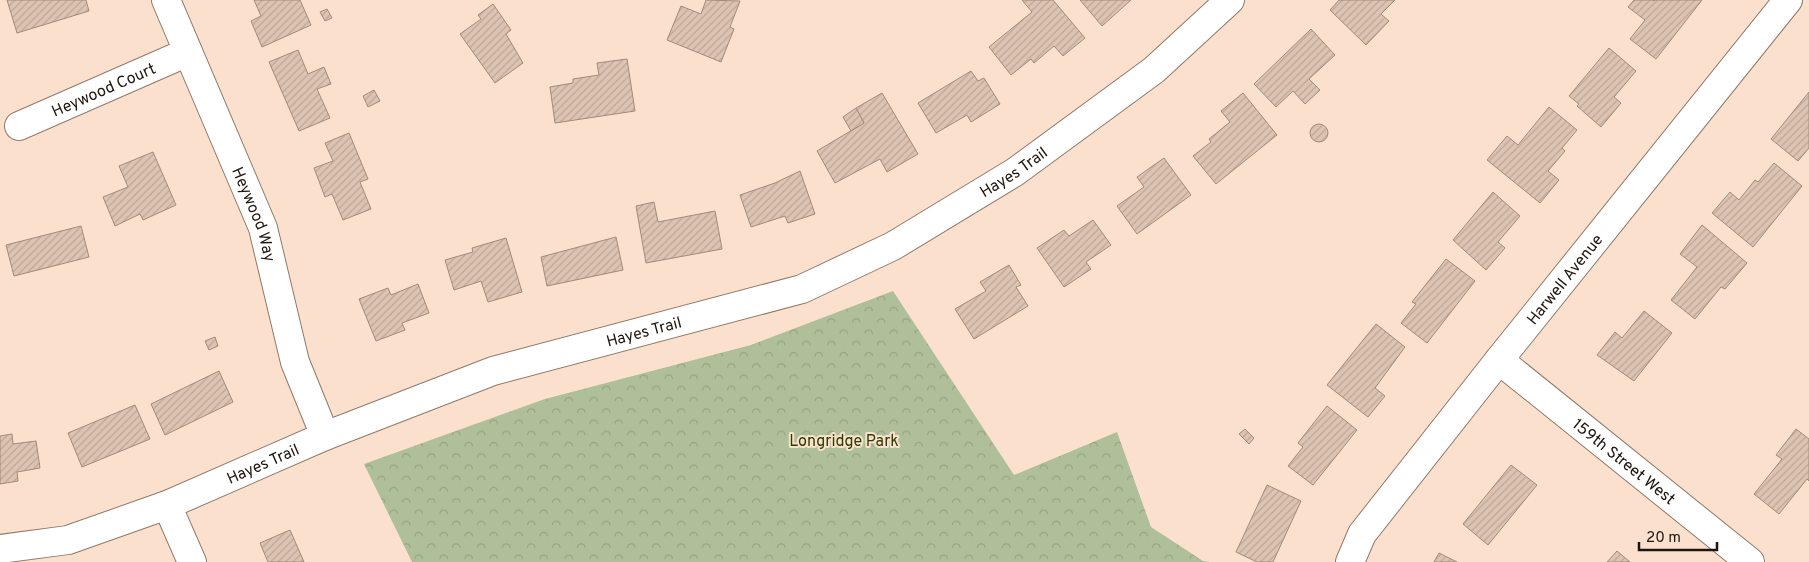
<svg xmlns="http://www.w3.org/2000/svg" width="1809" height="562" viewBox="0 0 1809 562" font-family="Overpass,sans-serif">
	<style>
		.park { fill: url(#park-crowns) }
		.building { fill: url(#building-hatch); stroke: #a28a79 }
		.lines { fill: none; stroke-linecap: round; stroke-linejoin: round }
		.street-casing { stroke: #907969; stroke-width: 30 }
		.street { stroke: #fff; stroke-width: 28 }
		.labels { text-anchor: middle; stroke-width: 4; stroke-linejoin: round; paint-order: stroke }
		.street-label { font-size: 16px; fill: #1e150e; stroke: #fbe0ce }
		.park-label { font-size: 16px; fill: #2a3e00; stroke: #fbe0ce }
	</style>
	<defs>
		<pattern id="park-crowns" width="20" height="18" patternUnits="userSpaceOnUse" patternTransform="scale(1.25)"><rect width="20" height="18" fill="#afbf9a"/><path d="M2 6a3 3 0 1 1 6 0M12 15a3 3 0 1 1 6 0" fill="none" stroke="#96a384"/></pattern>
		<pattern id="building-hatch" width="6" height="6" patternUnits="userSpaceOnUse" patternTransform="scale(1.25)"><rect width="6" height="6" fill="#ddc3b2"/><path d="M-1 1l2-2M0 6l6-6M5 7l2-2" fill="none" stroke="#bda798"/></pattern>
	</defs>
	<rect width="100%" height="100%" fill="#fbe0ce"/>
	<path class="park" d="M893,291L1014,475L1117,432L1151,527L1203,561L1210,562H412L364,464L545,399L751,345Z"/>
	<g class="building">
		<path d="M7,0H86L89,11L17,33Z"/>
		<path d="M254,0H300L311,25L262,47L251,21L261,16Z"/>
		<path d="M706,0L740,1L730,27L734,29L721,62L667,40L681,6L701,14Z"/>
		<path d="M1022,0H1053L1085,38L1063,56L1054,46L1034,63L1031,59L1011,75L989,47L1032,12Z"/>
		<path d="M1080,0H1131L1102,26Z"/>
		<path d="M1339,0H1395L1381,14L1389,21L1366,45L1330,10Z"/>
		<path d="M1634,0H1652L1654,1L1655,0H1702L1656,59L1630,39L1645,20L1628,7Z"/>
		<path d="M493,4L511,30L506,34L523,63L495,83L460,34L481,19L478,15Z"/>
		<path d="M327,9L332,18L325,21L320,12Z"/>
		<path d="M1311,29L1335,55L1309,79L1320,90L1305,104L1293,91L1276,107L1254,84Z"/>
		<path d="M1609,48L1636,71L1614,97L1621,103L1601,127L1577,106L1579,104L1569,96Z"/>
		<path d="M298,50L308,74L324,67L331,84L317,89L330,118L299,131L269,62Z"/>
		<path d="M627,59L635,111L555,123L550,87L573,83V79L599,75L597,63Z"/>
		<path d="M971,71L978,81L984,78L1000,104L971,122L967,115L936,133L918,103Z"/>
		<path d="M374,90L380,101L368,107L363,96Z"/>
		<path d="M1809,92V148L1798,161L1771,139Z"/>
		<path d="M882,93L918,154L887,172L880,159L835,183L817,151L864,123L856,108Z"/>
		<path d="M1243,93L1277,135L1216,184L1193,156L1211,142L1209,139L1230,122L1221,111Z"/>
		<path d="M1549,107L1577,130L1562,148L1565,151L1548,171L1559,180L1540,203L1487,160L1507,136L1518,145Z"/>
		<path d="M856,108L864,123L851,131L843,117Z"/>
		<circle cx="1319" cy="133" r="9"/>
		<path d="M349,133L368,179L360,182L371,209L343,220L332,194L325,197L314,168L333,161L325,143Z"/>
		<path d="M153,152L176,205L143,220L140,214L115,226L103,197L128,187L119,166Z"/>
		<path d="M1164,158L1191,195L1137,234L1117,206L1144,187L1137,177Z"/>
		<path d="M1774,163L1802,186L1753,247L1712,213L1730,192L1739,200L1755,180L1758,182Z"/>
		<path d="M800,171L815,214L788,223L785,216L751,227L740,195L775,183Z"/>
		<path d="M1493,192L1520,216L1498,242L1505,248L1486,270L1453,240Z"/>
		<path d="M654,202L658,222L715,211L722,249L646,263L636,206Z"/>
		<path d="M1093,220L1111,245L1086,262L1091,269L1064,287L1037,248L1064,230L1069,236Z"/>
		<path d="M1702,225L1747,263L1725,289L1721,287L1695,319L1671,300L1697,267L1680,254Z"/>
		<path d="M81,226L89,257L14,276L6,245Z"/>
		<path d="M616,237L623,270L547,286L541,257Z"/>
		<path d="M506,238L522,292L488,302L481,281L454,290L445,260L473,252L472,248Z"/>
		<path d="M1446,259L1475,281L1427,343L1401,323L1416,304L1412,302Z"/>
		<path d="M1009,265L1021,285L1016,287L1028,306L974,339L955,309L986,291L980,282Z"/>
		<path d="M418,284L429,313L402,323L405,330L376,341L359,299L388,288L391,295Z"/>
		<path d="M1644,311L1672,333L1634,381L1597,355L1615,332L1622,338Z"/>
		<path d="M1376,324L1405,347L1375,388L1385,396L1368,417L1327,385Z"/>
		<path d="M215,337L218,346L209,350L205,341Z"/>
		<path d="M219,371L233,402L165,435L151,404Z"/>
		<path d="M135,405L150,439L82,467L68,433Z"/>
		<path d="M1327,406L1357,430L1313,485L1288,466L1303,447L1298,443Z"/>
		<path d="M1245,429L1254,438L1249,444L1239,434Z"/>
		<path d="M1796,429L1809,439V481L1807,479L1779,514L1754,494L1782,459L1776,455Z"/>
		<path d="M12,434L13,444L36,441L40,468L17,472L18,481L0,484V436Z"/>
		<path d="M1511,465L1537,485L1488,545L1463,524Z"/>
		<path d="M1267,485L1301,501L1273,562H1257L1236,552Z"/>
		<path d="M290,530L304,562H268L260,543Z"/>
		<path d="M1617,551L1630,562H1607Z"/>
		<path d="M1439,553L1457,562H1434Z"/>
	</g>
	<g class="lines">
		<g class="street-casing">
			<g id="street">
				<path id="s1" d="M166,0L263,228L295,362L325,436"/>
				<path id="s2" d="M19,126L188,52"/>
				<path id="s3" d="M1499,360L1750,562"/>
				<path d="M167,505L192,562"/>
				<path id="s4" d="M0,549L68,540L167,505L325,436L493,371L802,289L893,246L1015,172L1154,70L1230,0"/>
				<path id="s5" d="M1350,562L1362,534L1499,360L1788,0"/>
			</g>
		</g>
		<use href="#street" class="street"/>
	</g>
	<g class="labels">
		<g class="street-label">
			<text dy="6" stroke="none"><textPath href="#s2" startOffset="92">Heywood Court</textPath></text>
			<text dy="6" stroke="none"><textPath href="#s4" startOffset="1088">Hayes Trail</textPath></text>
			<text dy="6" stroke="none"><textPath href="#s1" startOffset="232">Heywood Way</textPath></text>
			<text dy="6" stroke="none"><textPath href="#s5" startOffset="356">Harwell Avenue</textPath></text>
			<text dy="6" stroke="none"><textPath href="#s4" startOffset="682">Hayes Trail</textPath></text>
			<text dy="6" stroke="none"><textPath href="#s3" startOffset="161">159th Street West</textPath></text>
			<text dy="6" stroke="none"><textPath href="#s4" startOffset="278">Hayes Trail</textPath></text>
		</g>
		<g class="park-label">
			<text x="844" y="446">Longridge Park</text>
		</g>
	</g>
	<path d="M1639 542v8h78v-8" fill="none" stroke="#1e150e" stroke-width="2.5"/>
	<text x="1646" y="542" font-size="15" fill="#1e150e" stroke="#fbe0ce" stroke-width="4" paint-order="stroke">20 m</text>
</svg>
